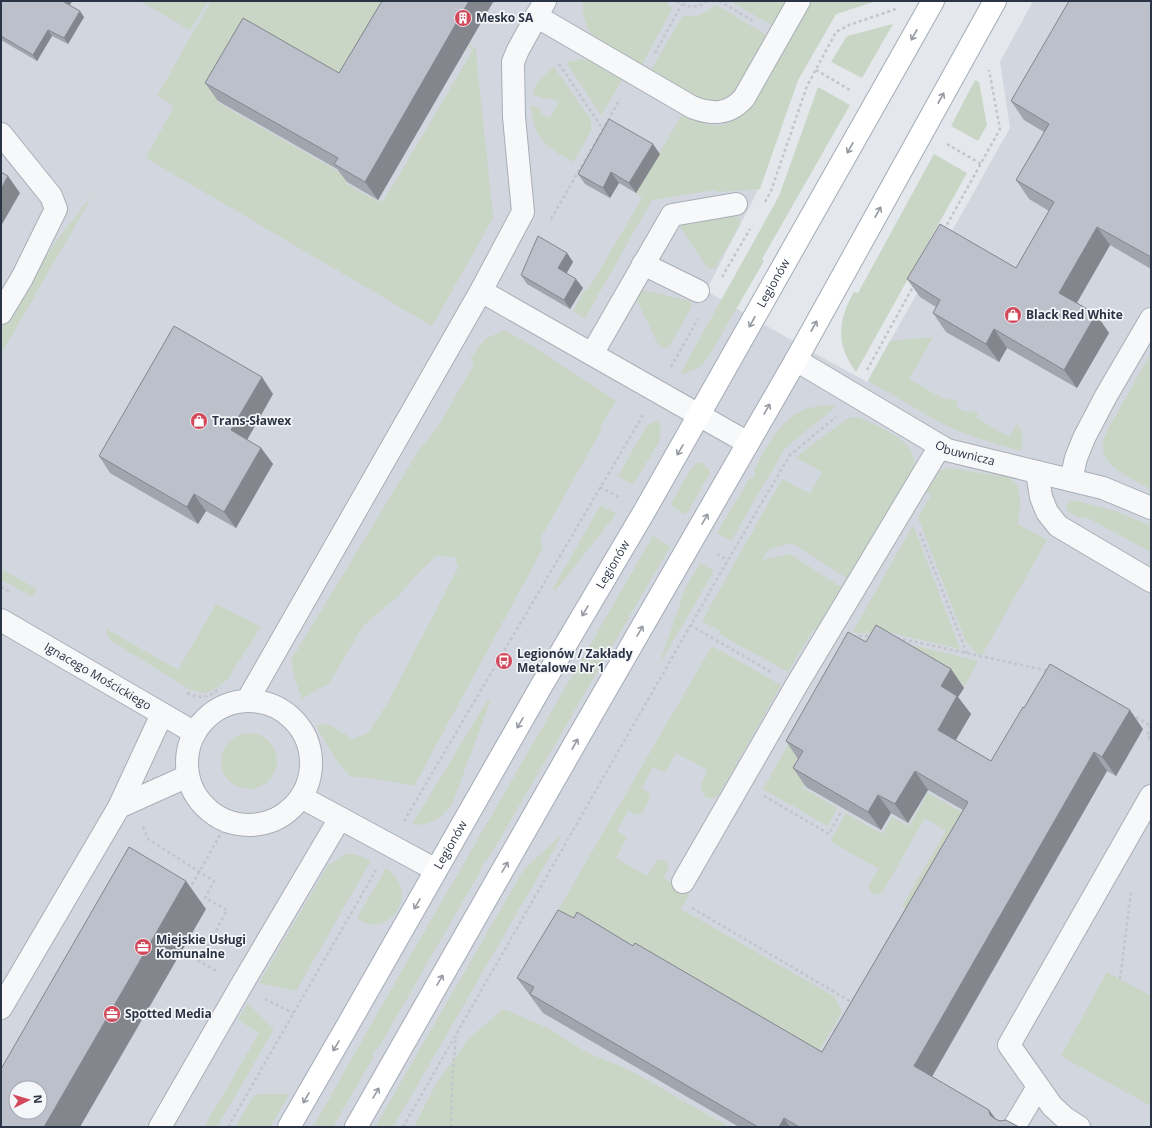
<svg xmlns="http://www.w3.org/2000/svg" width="1152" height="1128" viewBox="0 0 1152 1128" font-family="'Open Sans',sans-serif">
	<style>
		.built { fill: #d2d6de; fill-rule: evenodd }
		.green { fill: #c9d6c5 }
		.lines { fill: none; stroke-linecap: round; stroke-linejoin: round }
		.minor-casing { stroke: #a9aeb7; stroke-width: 24 }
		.major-casing { stroke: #a3abb8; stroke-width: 24 }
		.path { stroke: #c2c5cb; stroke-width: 2.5; stroke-dasharray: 3 3; stroke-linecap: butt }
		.minor { stroke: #f7f8fa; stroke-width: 22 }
		.major { stroke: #fff; stroke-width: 22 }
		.wall { fill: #a1a5ae }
		.shaded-wall { fill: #83868d }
		.building { fill: #bbc0ca; stroke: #83868d; fill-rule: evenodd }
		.oneway { stroke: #959aa2 }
		.labels { text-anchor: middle; stroke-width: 3.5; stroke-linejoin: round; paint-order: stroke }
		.poi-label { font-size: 12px; font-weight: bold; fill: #2b3445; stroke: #f4f6f9; text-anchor: start }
		.street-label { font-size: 12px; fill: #2b3445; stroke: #f4f6f9 }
	</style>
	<rect width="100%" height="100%" fill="#e4e7ec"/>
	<path class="built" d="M1,1H876L836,14L798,80L757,192L706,291L814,353L867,382L1010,128L1000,62L1033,1H1151V1127H1ZM16,1088H40V1112H16Z"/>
	<g class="green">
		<path d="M140,1H208L190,30Z"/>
		<path d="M211,1H387L337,86L256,34L217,102L348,177L345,183L377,201L379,199L383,202L473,50L468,46L469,45L477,49L476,54L493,216L492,220L432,326L146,158L174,106L157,96Z"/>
		<path d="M583,1H666L672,9L640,68L593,37C585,26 582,14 583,1Z"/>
		<path d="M730,1H787L773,26Z"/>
		<path d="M808,1H876L836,14L798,80L760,189L716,192L715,190L652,200L585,318L573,311L585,289L588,290L642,198L636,193L683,113C697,121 714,131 730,122C736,120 741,115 745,111Z"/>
		<path d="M715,4L768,36L735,92C715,108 700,100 680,89C670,84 659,78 649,73L683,15C696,18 707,14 715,4Z"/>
		<path d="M893,24L862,78L831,62L847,36Z"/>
		<path d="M581,59L593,61L623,78L601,115L566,62Z"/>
		<path d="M554,67L591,120V131L573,162C545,146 534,139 531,105L540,109L541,114L550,118L559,102L550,98L545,99L532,94C535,83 544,74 554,67Z"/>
		<path d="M975,80L979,82L987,125L978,141L951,126Z"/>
		<path d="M818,87L850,105L762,259L764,261L709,356L703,364L696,369L688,372L680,374L779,196Z"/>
		<path d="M934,154L967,173L856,372C835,344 838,320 854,292L858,293Z"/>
		<path d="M94,193L1,354V328L22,293L57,240Z"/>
		<path d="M736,216L740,219V224L716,267C712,269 710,270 707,267L681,228L680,223L684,219Z"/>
		<path d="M642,290L687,300L690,301L692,305L690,310L669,346L666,348H663L658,344L636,299V295L639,291Z"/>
		<path d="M505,330L534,347L616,401L600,427L602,429L540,539L543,548L414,786L384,780L350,776L336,760L316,726L328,724L353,739L368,733L387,704L458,568L455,557L436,556L421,570L398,596L363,626L329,683L302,699L295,680L291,660L417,453L439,425L475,362L470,359L485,339Z"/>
		<path d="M933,337L909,379L947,401L949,398L958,402L956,407L968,413L970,410L978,414L977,418L1009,437L1017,424C1023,433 1024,441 1021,451L977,438L956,430L941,423L868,381L890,341Z"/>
		<path d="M1151,353V489C1130,478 1091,463 1106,433Z"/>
		<path d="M830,405L835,406L831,411L785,448L731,541L717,533L749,479L753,478L756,474L754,470C766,448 777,424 799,412C808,407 820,406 830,405Z"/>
		<path d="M855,417C868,419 904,438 911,450C914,457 915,463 914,471L853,582L792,543L767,550L762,560L790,554L847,591L831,620L813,630L788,672L719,634L720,631L702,621L782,479L810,494L822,472L796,457L848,418Z"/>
		<path d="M659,420L661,432L659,442L633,485L618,476L647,425Z"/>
		<path d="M698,463H702L708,468L710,473L686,515L670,505L692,467Z"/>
		<path d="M950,468L1007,477C1009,478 1013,480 1015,482C1023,493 1019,512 1018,524L1047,540L982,655L978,654L966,642L918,517L931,495L925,491C932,475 931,472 950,468Z"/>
		<path d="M1073,500L1115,511L1151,526V552L1088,518L1083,517L1080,518C1074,515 1068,513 1066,507L1068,502Z"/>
		<path d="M601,505L616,514L612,519L556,590L553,588Z"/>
		<path d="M913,525L960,649L892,633H852Z"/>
		<path d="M653,536L670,547L488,859L485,860L482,864V868L378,1049L375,1050L372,1054L373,1058L333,1127H313L408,960Z"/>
		<path d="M700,563L714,571L659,665L685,589Z"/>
		<path d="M1,569L37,589L32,597L1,579Z"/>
		<path d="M216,604L261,627L227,680L212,691L203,693L189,689L110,640L105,628L178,670Z"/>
		<path d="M888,639L978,661L965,685L887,640L878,658L848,640Z"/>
		<path d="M712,646L781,685L720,793L715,798H707C696,788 702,781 708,770L676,753L665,772H662L653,767L642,788L650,794V797C648,802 644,813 639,814C635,815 632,812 629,810L617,831L625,836L626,839L616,858L647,876L657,861C663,858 669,860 668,868C667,872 665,875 663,878L689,893L681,909L835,997L842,1012L818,1053L558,910Z"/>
		<path d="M488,700L490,701L453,802C444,816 430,828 412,824Z"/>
		<path d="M810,706L823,713L795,761L812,771L803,788L837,808L828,826L763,789Z"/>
		<circle cx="249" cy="761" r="28"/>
		<path d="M928,793L979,822L911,912L902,906L946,831L925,818L883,891C877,896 869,895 869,885L879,869L830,841L846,813L882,834L892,817L909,826Z"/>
		<path d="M562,835L393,1127H375L524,869Z"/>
		<path d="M345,854H354L371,860L296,991L259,983L327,867Z"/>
		<path d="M386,868C424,894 385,942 357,918Z"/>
		<path d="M1107,972L1151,996V1106L1061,1056Z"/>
		<path d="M248,1003L274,1029L217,1127H204L259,1033L238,1020Z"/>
		<path d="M503,1009L546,1027L586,1052L633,1072L729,1127H414L436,1084L468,1040Z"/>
		<path d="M260,1094H289L270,1127H235L254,1095Z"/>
	</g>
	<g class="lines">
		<g class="minor-casing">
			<g id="minor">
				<path d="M536,16L692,107C712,115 729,115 744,98L799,1"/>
				<path d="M1,134L51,196L56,209L22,278L1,313"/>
				<path d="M643,264L698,291"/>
				<path d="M481,291L523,212L514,117L513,62L518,50L545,1"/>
				<path d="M592,354L672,215L736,204"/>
				<path id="s1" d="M796,360L947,450L1103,488L1151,508"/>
				<path d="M1037,472L1041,497L1047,512L1058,526L1151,581"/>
				<path d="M1071,480L1076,458L1084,438L1106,396L1151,319"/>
				<path id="s2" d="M1,620L195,733"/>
				<path d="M247,701L481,291L748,443"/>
				<circle cx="249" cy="763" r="62"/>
				<path d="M301,797L436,870"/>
				<path d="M119,807L162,714"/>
				<path d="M683,882L796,686L940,446"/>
				<path d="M1,1008L119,807L188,776"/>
				<path d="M160,1127L241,986L340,818"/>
				<path d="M1014,1127L1038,1087"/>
				<path d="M1079,1127L1065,1118L1052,1106L1009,1045L1151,796"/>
			</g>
		</g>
		<g class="major-casing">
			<g id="major">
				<path id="s3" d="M289,1127L349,1023L543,683L644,512L933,1"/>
				<path d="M356,1127L578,738L796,360L995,1"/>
			</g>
		</g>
		<g class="path">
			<path d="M677,1C687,8 698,9 707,1"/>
			<path d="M719,1L755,22"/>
			<path d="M655,53L682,4"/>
			<path d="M559,64L603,129"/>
			<path d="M816,70L850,90"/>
			<path d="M947,144L981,164"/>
			<path d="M765,202L771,191L807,86L836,32L849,25L896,9"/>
			<path d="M551,219L620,99"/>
			<path d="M944,230L1000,129L989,70"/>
			<path d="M722,277L750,229"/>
			<path d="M671,367L698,319"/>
			<path d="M867,370L914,285"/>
			<path d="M600,487L620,498"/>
			<path d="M920,533L967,654"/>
			<path d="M717,554L728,560"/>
			<path d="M1,587L11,592"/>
			<path d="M690,625L771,672"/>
			<path d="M859,636H872"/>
			<path d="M897,638L1049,671"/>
			<path d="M187,693C202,700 208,697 221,688"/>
			<path d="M1131,714L1151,726"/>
			<path d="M1151,726L1147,736L1151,739"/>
			<path d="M764,796L829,834L841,812"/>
			<path d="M404,821L643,415"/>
			<path d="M143,827L148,839L214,881L205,898L227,910L200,961"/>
			<path d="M189,890L228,821"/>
			<path d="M692,908L853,1003"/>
			<path d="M182,951L218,972"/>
			<path d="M1120,979L1131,891"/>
			<path d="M265,999L293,1013"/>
			<path d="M228,1127L376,870"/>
			<path d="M403,1127L728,560L790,455L836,417"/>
			<path d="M451,1127L452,1081L456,1036"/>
		</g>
		<use href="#minor" class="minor"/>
		<use href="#major" class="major"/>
	</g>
	<g class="wall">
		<path d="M1,1H72L70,5L84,17L68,44L52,36L37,61L1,40Z"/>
		<path d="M382,1H495L494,3L493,2L378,200L347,182L337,169L218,101L205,83L339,73Z"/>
		<path d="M1151,1V269L1110,245L1077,303L1096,314L1109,333L1077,388L1007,348L999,362L946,332L933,313L936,307L920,297L907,279L1016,268L1049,211L1029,199L1016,180L1044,132L1024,120L1011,101Z"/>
		<path d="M660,154L636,193L619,183L610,198L585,184L578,174Z"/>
		<path d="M567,253L573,262L567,273L583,288L570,309L527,284L521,275Z"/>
		<path d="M273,394L247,440L261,448L273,464L236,528L206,511L198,524L110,473L99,456Z"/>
		<path d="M866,642L951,669L964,688L958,697L971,714L956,740L991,761L1024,708L1143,729L1116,776L1107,771L932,1077L989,1110L996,1119L1019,1127H739L543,1013L517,978L574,918L633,946L822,1052L963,810L928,790L908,823L891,813L881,830L806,787L793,768L798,759L786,741Z"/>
	</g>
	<g class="shaded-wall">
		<path d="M65,1H72L68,8L64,2Z"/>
		<path d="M469,1H492L493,2L378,200L365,182Z"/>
		<path d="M80,11L84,17L68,44L64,38Z"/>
		<path d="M48,30L52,36L37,61L33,55Z"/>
		<path d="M653,144L660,154L636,193L629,183Z"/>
		<path d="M611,172L619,183L610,198L603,188Z"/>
		<path d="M8,176L20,193L1,226V189Z"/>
		<path d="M1097,227L1110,245L1072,311L1059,293Z"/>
		<path d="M567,253L573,262L564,277L558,268Z"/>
		<path d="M576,279L583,288L570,309L564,300Z"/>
		<path d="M1096,314L1109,333L1077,388L1064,370Z"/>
		<path d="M994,329L1007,348L999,362L986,344Z"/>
		<path d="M262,377L273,394L243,447L231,430Z"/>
		<path d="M261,448L273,464L236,528L224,512Z"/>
		<path d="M194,494L206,511L198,524L187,507Z"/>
		<path d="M951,669L964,688L958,697L971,714L951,748L938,730L941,686Z"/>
		<path d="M1130,710L1143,729L1116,776L1102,757Z"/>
		<path d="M1094,752L1107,771L927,1085L914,1066Z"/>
		<path d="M915,771L928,790L908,823L895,804Z"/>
		<path d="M878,795L891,813L881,830L868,812Z"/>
		<path d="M186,881L206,909L80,1127H44Z"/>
		<path d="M989,1110L1001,1127L990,1115Z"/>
		<path d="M784,1118L790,1127H779Z"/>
	</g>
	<g class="building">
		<path d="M1,1H65L64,2L80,11L64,38L48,30L33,55L1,36Z"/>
		<path d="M382,1H469L365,182L334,164L338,158L205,83L243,18L339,73Z"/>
		<path d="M1069,1H1151V257L1097,227L1059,293L1096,314L1064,370L994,329L986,344L933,313L940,300L907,279L940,224L1016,268L1054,202L1016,180L1049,124L1011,101Z"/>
		<path d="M609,119L653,144L629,183L611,172L603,188L578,174Z"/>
		<path d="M1,172L8,176L1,189Z"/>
		<path d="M538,236L567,253L558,268L576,279L564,300L521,275Z"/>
		<path d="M174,326L262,377L231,430L261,448L224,512L194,494L187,507L99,456Z"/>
		<path d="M876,625L951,669L941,686L957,696L938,730L991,761L1023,707L1024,708L1050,664L1130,710L1102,757L1094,752L914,1066L989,1110L990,1115L995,1119L1000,1121L1006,1120L1019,1127H799L784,1118L779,1127H758L530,994L534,987L517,978L558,910L574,918L577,912L633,946L635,943L822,1052L968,802L915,771L895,804L878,795L868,812L793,768L803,751L786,741L848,632L866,642Z"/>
		<path d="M129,847L186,881L44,1127H1V1069ZM16,1088H40V1112H16Z"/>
	</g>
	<defs><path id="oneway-shaft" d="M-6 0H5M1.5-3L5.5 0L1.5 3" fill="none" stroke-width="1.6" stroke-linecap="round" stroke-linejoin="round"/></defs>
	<g class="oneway">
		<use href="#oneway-shaft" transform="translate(914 35) rotate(119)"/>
		<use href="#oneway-shaft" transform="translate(941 98) rotate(-61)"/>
		<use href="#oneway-shaft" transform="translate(850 148) rotate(119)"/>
		<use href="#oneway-shaft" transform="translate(878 212) rotate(-61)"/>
		<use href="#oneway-shaft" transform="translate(752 322) rotate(119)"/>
		<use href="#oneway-shaft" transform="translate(814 326) rotate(-61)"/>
		<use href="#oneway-shaft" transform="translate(767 409) rotate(-60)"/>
		<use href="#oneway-shaft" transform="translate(680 450) rotate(120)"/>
		<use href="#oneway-shaft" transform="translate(705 519) rotate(-60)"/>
		<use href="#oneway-shaft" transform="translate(585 611) rotate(121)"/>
		<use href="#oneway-shaft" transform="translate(640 631) rotate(-60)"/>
		<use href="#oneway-shaft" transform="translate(520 723) rotate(120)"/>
		<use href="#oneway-shaft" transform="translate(575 744) rotate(-61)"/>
		<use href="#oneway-shaft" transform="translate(505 867) rotate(-60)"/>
		<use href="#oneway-shaft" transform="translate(417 904) rotate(120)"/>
		<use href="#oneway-shaft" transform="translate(440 980) rotate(-60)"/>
		<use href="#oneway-shaft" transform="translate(336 1046) rotate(121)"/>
		<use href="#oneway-shaft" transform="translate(376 1093) rotate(-60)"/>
		<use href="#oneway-shaft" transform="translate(306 1098) rotate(120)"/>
	</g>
	<defs>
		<g id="building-disc" transform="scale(0.9)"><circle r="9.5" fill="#d1495b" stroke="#f4f6f9"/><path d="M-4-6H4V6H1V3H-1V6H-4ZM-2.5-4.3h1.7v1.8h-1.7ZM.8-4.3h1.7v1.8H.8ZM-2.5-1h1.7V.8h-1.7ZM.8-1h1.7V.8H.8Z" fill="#fff"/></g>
		<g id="shop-disc" transform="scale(0.9)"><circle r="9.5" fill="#d1495b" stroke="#f4f6f9"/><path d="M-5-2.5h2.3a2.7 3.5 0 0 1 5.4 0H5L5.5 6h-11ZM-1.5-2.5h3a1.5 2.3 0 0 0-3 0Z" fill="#fff"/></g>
		<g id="bus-disc" transform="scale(0.9)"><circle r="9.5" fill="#d1495b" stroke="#f4f6f9"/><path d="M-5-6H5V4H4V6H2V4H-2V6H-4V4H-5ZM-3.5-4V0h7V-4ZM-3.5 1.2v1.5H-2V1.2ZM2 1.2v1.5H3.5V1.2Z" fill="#fff"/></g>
		<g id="office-disc" transform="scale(0.9)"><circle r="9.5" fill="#d1495b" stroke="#f4f6f9"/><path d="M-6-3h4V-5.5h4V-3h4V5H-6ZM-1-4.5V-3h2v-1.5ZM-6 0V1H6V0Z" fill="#fff"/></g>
	</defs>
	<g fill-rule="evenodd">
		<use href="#building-disc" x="463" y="18"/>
		<use href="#shop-disc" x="1013" y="315"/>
		<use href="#shop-disc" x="199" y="421"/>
		<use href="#bus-disc" x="504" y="661"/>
		<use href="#office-disc" x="143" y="947"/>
		<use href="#office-disc" x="112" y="1014"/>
	</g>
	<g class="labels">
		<g class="poi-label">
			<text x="476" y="22">Mesko SA</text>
			<text x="1026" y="319">Black Red White</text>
			<text x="212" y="425">Trans-Sławex</text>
			<text x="517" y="658">Legionów / Zakłady<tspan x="517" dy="14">Metalowe Nr 1</tspan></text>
			<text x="156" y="944">Miejskie Usługi<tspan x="156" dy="14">Komunalne</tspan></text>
			<text x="125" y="1018">Spotted Media</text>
		</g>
		<g class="street-label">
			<text dy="4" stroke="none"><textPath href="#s3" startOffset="973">Legionów</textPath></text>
			<text dy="4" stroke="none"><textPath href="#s1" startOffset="194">Obuwnicza</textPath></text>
			<text dy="4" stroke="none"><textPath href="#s3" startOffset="649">Legionów</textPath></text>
			<text dy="4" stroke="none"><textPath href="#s2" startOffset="112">Ignacego Mościckiego</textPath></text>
			<text dy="4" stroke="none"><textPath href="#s3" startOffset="325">Legionów</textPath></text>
		</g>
	</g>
	<rect width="1152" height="1128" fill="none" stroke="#2b3445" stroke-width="4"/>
	<g transform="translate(28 1100) rotate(85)"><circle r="19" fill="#f4f6f9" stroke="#a4a8b1"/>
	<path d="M0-3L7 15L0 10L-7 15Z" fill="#d1495b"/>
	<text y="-6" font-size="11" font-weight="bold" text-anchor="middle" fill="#2b3445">N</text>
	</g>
</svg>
